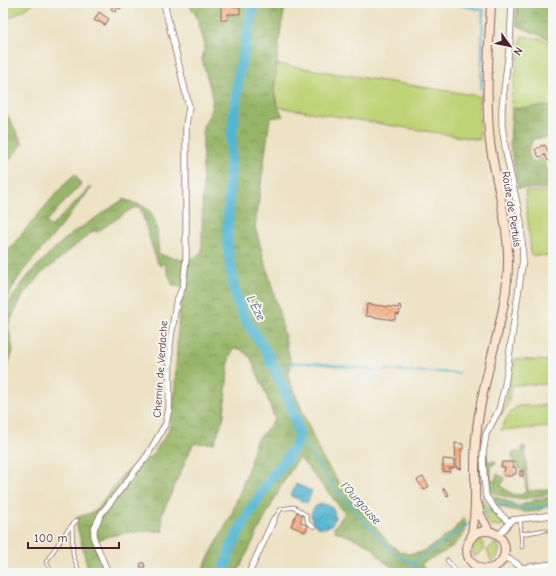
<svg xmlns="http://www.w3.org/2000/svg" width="556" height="576" viewBox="0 0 556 576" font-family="'Comic Neue',sans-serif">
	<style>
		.grass { fill: #bed376; stroke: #847950 }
		.forest { fill: url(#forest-crowns); stroke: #706a49 }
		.water { fill: url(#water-waves); stroke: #4e6a7e }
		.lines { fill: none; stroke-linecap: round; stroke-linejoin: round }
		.stream { stroke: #53b6d2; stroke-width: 2 }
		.river { stroke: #53b6d2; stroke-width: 11 }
		.building { fill: url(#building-cross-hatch) }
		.service-casing { stroke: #836361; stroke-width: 4.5 }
		.minor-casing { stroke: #836361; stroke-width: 7 }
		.secondary-casing { stroke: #836361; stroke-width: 10 }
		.service { stroke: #fff; stroke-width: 3 }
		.minor { stroke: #fff; stroke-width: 5.5 }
		.secondary { stroke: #fce5cf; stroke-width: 8 }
		.labels { text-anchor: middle; stroke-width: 4; stroke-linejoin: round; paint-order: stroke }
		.street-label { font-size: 11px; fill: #4a1f2b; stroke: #f6f6f2 }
		.water-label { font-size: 12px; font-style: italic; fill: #4d5465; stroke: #f6f6f2 }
	</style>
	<defs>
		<pattern id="forest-crowns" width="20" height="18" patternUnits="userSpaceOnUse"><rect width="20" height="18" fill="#96b567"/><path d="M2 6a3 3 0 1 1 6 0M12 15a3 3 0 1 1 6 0" fill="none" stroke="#7c9355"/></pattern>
		<pattern id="water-waves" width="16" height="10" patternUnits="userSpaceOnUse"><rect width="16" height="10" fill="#53b6d2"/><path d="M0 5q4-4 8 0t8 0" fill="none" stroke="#4793ab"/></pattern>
		<pattern id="building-cross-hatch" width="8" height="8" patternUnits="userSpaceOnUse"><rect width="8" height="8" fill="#f8af83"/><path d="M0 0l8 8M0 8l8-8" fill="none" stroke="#d69671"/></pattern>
	</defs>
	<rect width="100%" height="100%" fill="#f6f6f2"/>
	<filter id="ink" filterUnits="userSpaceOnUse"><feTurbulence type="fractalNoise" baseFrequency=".025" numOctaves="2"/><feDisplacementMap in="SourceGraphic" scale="8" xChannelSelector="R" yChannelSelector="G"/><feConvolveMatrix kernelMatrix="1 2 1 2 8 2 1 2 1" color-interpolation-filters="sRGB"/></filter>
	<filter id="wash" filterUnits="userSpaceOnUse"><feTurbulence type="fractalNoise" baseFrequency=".012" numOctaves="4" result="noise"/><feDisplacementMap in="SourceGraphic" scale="16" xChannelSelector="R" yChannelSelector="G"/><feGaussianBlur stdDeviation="0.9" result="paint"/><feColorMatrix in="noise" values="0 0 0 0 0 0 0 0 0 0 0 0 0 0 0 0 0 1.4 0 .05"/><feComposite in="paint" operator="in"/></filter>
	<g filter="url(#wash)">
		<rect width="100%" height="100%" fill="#ede2c4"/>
		<g class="grass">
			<path d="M3,3H35L8,19L3,14Z"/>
			<path d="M522,36L541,39L553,44V107L512,109L511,100Z"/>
			<path d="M277,64L479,96L480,140L278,107L274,92Z"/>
			<path d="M525,191L546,192L553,194V256L531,255Z"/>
			<path d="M515,359L553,361V384L512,385C510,395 509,409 500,415L506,399Z"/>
			<path d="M553,405V427L501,430C505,422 509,410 519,406Z"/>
			<path d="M482,498L493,514L503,521L501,526C486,531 482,509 482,498Z"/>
			<path d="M480,537L485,549L474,557C470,548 473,542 480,537Z"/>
			<path d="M497,542C501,551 499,557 492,563L487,550Z"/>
		</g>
		<g class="forest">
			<path d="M188,3H286L281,26L274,92L278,107L283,116L270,118L255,227L279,312L291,363L288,377L322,458L340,484L389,543L399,551L408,554L419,553L429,548L453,531L464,517C465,520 466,524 465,527C464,545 435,556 421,564L429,573H401L383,561L372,547L356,539L335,531L334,528L345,513L299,457L280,488L237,573H201L204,566L231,516L249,467L256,441L275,420L266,394L251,358L240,349H233L229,359L224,416L214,443L193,444L161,516L163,531C139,531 116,532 93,542L106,573H89L77,526L78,517L96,511L123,474L151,457L168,432L174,403L179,312L186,288L173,286L164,263L160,266L157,262L140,207L133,208L97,232L93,231L41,274L24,294L8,325L13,351L3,379V256L66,182L75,174L81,184L46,222L51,227L91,186L92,187C77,205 63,224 48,242C30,263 9,282 6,311C8,307 10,301 13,297C28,273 49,253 70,235L124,199C131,202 139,204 145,207C159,216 157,239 159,254L181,260L194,258L202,251L203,127L212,110V94L202,60L205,45L197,17Z"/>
			<path d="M517,3H553V41L516,25Z"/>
			<path d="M546,106L553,107V137L533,139L528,152L533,163L542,157L549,172L547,181L553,182V191L547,189L518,188L510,144L512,109Z"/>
			<path d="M3,107L23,144L3,166Z"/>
			<path d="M522,447H525L528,491L553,489V495C541,493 531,499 519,499C510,499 500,495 491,492L488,482V461H496L495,464L491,466V480L495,481L497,474L505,478L501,486C509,492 516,499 526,492L524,471C515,467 513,462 512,452H522Z"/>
			<path d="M494,496L519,506L541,498H549L553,502C534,517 520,512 498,506Z"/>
		</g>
		<g class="water">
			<path d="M296,484L312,491L307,503L291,496Z"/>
			<circle cx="323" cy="516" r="12"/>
		</g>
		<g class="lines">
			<g class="stream">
				<path d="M450,3L483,10L481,89"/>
				<path d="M275,370L294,363H315L374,370"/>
				<path d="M384,370L459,373"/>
				<path d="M299,434L312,456L338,493L395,554L412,563L423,573"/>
				<path d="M484,514L499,504L530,508L553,506"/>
				<path d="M413,563L472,522"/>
			</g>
			<path class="river" d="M222,573L232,546L248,515L266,486L294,448L297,441L299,434L292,407L282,385L266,351L247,322L236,298L230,264L227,240L232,133L239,73L254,3"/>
		</g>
		<g id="blocks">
			<g class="building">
				<path d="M115,3L123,4L120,9L118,7L115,12L111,9Z"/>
				<path d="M221,3L234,4V7H240V14H228V20H221Z"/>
				<path d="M99,12L109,19L105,25L98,21L97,22L94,20Z"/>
				<path d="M542,145L543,146L545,145L550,155L552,153L553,158L548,161L545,155L539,157L535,150Z"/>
				<path d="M367,304L398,308L399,305L401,306L399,315L396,314L395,320L366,316Z"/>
				<path d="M455,443L463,444V449H461V469L456,468Z"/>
				<path d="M443,459L454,460V468H449L450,472L443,471Z"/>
				<path d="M502,462H513V467L516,468V474H513V476H504L505,467H501Z"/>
				<rect x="520" y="471" width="3" height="5"/>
				<path d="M423,477L429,486L424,490L417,480Z"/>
				<path d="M444,488L449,495L447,496L443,490Z"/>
				<path d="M297,512L303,515L300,522L308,526L305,532L291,526Z"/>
				<rect x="549" y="530" width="4" height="5"/>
				<path d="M141,563H144L145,567H140Z"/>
			</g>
		</g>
	</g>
	<g filter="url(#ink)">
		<use href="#blocks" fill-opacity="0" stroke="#836361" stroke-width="1"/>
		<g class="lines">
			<g class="service-casing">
				<g id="service">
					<path d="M520,518L521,534L545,530"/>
					<path d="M274,519L281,509L294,507L306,515L308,523L314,527"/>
					<path d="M72,525L73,555L78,569"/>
					<path d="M521,534L522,547"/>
					<path d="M447,560L457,573"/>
					<path d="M52,573L46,562L66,532L77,520"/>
				</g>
			</g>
			<g class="minor-casing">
				<g id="minor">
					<path d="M509,522L496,510L486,496L484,477L483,454L486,434L499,410L505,385L523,259L521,222L506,153L502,125V107L510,41L512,3"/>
					<path d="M499,535L512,520L553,515"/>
					<path d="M504,557L513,561L522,568L553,564"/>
					<path d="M108,573L94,539V529L101,514L147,456L166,423L169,408L170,344L176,303L183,286L186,259V125L189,107L164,3"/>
					<path d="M249,573L274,519"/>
				</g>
			</g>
			<g class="secondary-casing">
				<g id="secondary">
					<path d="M477,502L480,514L489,531"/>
					<circle cx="486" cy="550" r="19"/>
					<path d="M471,538C479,502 472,465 477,429C483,370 510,313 508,253C507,215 495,180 490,142C485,98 489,48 491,3"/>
				</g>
			</g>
			<use href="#service" class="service"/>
			<use href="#minor" class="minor"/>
			<use href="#secondary" class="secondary"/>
		</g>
	</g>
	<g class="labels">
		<g class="street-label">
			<text transform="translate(512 209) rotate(81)" y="4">Route de Pertuis</text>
			<text transform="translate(160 369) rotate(-86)" y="4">Chemin de Verdache</text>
		</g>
		<g class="water-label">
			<text transform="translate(256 308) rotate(63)" y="4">L'Èze</text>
			<text transform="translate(361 503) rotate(48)" y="4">l'Ourgouse</text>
		</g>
	</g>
	<rect width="556" height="576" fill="none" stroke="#f6f6f2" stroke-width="16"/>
	<g transform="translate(510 46) rotate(123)" stroke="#f6f6f2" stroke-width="3" paint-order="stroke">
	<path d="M0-3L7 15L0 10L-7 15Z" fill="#4a1f2b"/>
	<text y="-6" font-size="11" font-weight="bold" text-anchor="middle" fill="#4a1f2b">N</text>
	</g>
	<path d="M28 542v6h91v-6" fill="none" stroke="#4a1f2b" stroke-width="2"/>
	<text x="34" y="542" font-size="12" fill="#4a1f2b" stroke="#f6f6f2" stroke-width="3" paint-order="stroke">100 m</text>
</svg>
